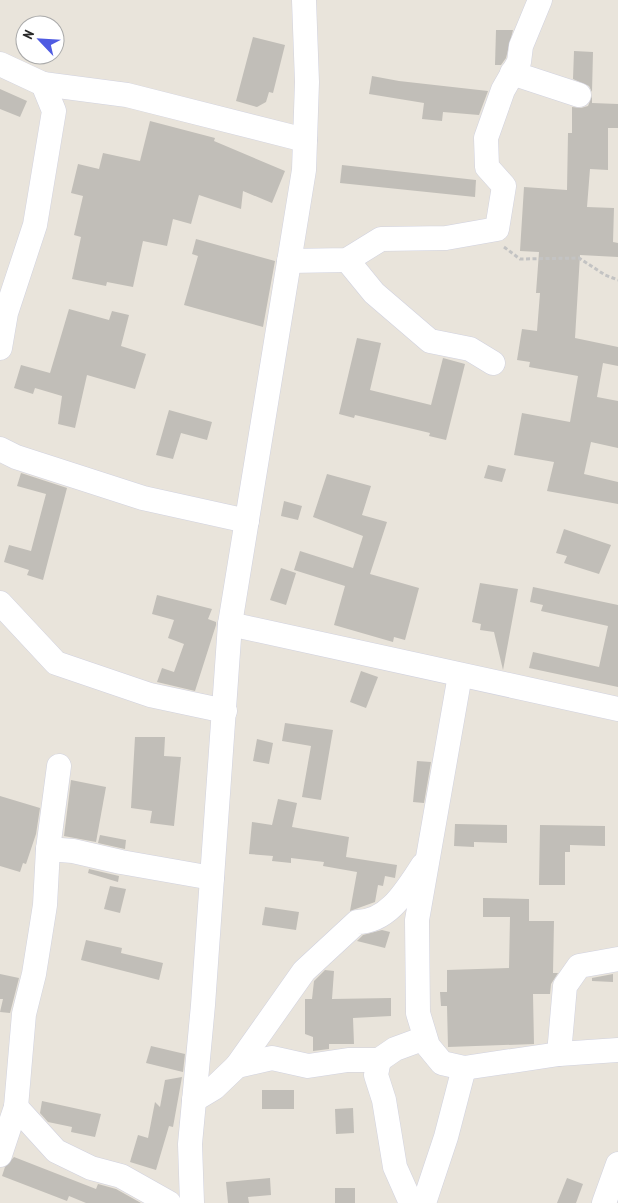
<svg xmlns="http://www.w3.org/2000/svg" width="618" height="1203" viewBox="0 0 618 1203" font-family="'PT Sans Narrow',sans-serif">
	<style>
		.building { fill: #c1beb8 }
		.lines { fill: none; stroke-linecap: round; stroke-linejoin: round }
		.minor-casing { stroke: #d1d2df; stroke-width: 25 }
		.path { stroke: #c3c3c3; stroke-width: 3; stroke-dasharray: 4 2.5; stroke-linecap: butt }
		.minor { stroke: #fff; stroke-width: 24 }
	</style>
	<rect width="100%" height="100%" fill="#e9e4db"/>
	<g class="building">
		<path d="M496,30H513L506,58L501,65H495Z"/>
		<path d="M253,37L285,45L273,93L269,92L266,102L257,107L236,101Z"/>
		<path d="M574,51L593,52L592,92L589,86L573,79Z"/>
		<path d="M372,76L399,81L488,91L479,115L443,112L442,121L422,119L424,103L369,94Z"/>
		<path d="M0,89L27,101L20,117L0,109Z"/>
		<path d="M592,96V103L618,104V128H608V170L590,169L587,207L614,208L613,242L618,243V257L580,255L575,338L618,347V366L603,363L597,397L618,401V448L591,442L584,474L618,482V504L547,491L554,462L514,455L522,413L570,422L578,376L529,367L530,362L517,360L522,329L537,331L540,293H536L539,252L520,251L524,187L567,190L568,133H572V107L581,108L588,106Z"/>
		<path d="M150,121L215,138L214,141L285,171L272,203L243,191L241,209L199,195L191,224L173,219L167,246L143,241L133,287L107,282L106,286L72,279L81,237L74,235L83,196L71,193L78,164L99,169L103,153L140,161Z"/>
		<path d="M342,165L476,180L475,197L340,183Z"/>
		<path d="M196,239L275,261L263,327L184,305L198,256L192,254Z"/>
		<path d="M69,309L109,320L112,311L129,315L121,346L146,354L135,389L87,375L75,428L58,424L62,396L35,388L33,394L14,388L21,365L50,373Z"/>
		<path d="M357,338L381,343L370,390L431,405L443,358L465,364L446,440L429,436L430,433L355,415L354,418L339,414Z"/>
		<path d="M169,410L212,422L207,440L181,433L173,459L156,455Z"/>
		<path d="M488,465L506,469L502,482L484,478Z"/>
		<path d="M21,473L67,488L43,580L27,575L29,570L4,562L9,545L31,551L46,494L17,486Z"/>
		<path d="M327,474L371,486L362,515L387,522L370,574L419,588L405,640L394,637L393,642L334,625L345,586L294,570L300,551L353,568L363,536L313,517Z"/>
		<path d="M284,501L302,506L298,520L281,516Z"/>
		<path d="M564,529L611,545L599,574L564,563L567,556L556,553Z"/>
		<path d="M281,568L296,573L286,605L270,600Z"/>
		<path d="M480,583L518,589L503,670L494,632L480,630L481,624L472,622Z"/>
		<path d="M533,587L618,605V687L529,668L533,652L599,667L608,626L541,611L543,605L530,602Z"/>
		<path d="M157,595L212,609L208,619L216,622V625L195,691L157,682L162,668L174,672L184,644L168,638L174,620L152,614Z"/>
		<path d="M361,671L378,677L366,708L350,702Z"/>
		<path d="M285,723L333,730L321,800L302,797L311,746L282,741Z"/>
		<path d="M135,737H165L164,756L181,757L174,826L150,823L152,811L131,808Z"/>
		<path d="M257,739L273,743L269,764L253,761Z"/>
		<path d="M417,761L431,762L424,803L413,802Z"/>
		<path d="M71,780L106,787L96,842L64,836Z"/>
		<path d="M0,796L40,808L36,834L26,864L23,863L20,872L0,866Z"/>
		<path d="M278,799L297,803L292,827L349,837L346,857L397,865L395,878L385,876L383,886L378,885L375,902L350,911L357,872L323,866L324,862L291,858V863L272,861L273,856L249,854L252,822L272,825Z"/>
		<path d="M455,824L507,825V843L474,842V847L454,846Z"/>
		<path d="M540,825L605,826V846L570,845V852H565V885H539Z"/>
		<path d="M100,835L126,840L125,849L98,843Z"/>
		<path d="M89,869L119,876L118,882L88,873Z"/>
		<path d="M110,886L126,889L120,913L104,909Z"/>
		<path d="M483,898L529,899V921H554L553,973H558L551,984L550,994H533L534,1044L448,1047L447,1006H441L440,992H447V970L509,968L510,917H483Z"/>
		<path d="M265,907L299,912L296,930L262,925Z"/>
		<path d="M382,930L390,932L385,948L357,941L363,935Z"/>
		<path d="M86,940L122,948L121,953L163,963L159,980L81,960Z"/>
		<path d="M325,970L334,971L332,999L391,998V1016L353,1018L354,1044H329V1049L313,1051V1037L305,1034V999H312L314,981Z"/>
		<path d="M0,974L19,978L10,1013L0,1012L3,999H0Z"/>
		<path d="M613,974V982L592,981V978Z"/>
		<path d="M151,1046L185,1054L183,1072L146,1063Z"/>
		<path d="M182,1077L173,1127L169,1126L156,1170L130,1162L138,1135L148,1138L155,1102L160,1107L165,1080Z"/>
		<rect x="262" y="1090" width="32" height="19"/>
		<path d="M42,1101L101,1114L95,1137L71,1132L72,1127L48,1122L40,1113Z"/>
		<path d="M353,1108L354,1133L336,1134L335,1109Z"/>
		<path d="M14,1157L96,1189L98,1184L116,1189L141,1203H86L69,1196L67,1201L2,1176L5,1167Z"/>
		<path d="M270,1178L271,1195L248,1197L249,1203H228L226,1182Z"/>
		<path d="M567,1178L583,1184L576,1203H557Z"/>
		<rect x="335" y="1188" width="20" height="15"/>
	</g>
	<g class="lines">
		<g class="minor-casing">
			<g id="minor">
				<path d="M0,64L43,84L54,111L35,225L6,313L0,348"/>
				<path d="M512,73L579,95"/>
				<path d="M43,84L127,95L305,140"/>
				<path d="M347,260L374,293L430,341L470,349L493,363"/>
				<path d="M289,261L347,260L381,239L446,238L497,229L504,186L487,167L486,138L503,90L519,62L521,46L540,0"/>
				<path d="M0,449L16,457L143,498L247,521"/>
				<path d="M0,603L56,663L150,695L225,711"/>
				<path d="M230,624L618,709"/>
				<path d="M460,675L417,920L418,1013L428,1046L442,1063L464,1068L559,1054L618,1050"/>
				<path d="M48,849L73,851L121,862L212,878"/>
				<path d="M559,1054L565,986L579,966L618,959"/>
				<path d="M379,1060L376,1075L384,1100L395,1167L411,1203"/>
				<path d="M237,1066L304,971L357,922C389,922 407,889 423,865"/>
				<path d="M194,1100L214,1088L237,1066L272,1058L308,1066L348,1060H379L395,1049L425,1038"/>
				<path d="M16,1107L56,1151L91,1168L121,1176L169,1203"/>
				<path d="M0,1155L16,1107L24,1014L34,974L45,905L48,849L59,766"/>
				<path d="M192,1203L190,1144L203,1005L230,624L304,170L307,82L304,0"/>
				<path d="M424,1203L446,1137L464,1068"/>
				<path d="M604,1203L618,1164"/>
			</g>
		</g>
		<path class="path" d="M504,247L520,259L579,258L605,275L618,280"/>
		<use href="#minor" class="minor"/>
	</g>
	<g transform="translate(40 40) rotate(295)"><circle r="24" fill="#ffffff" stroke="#a9a9a9"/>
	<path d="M0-4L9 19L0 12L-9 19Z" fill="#4f5be2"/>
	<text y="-8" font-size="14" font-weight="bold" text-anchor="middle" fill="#282828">N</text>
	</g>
</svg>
